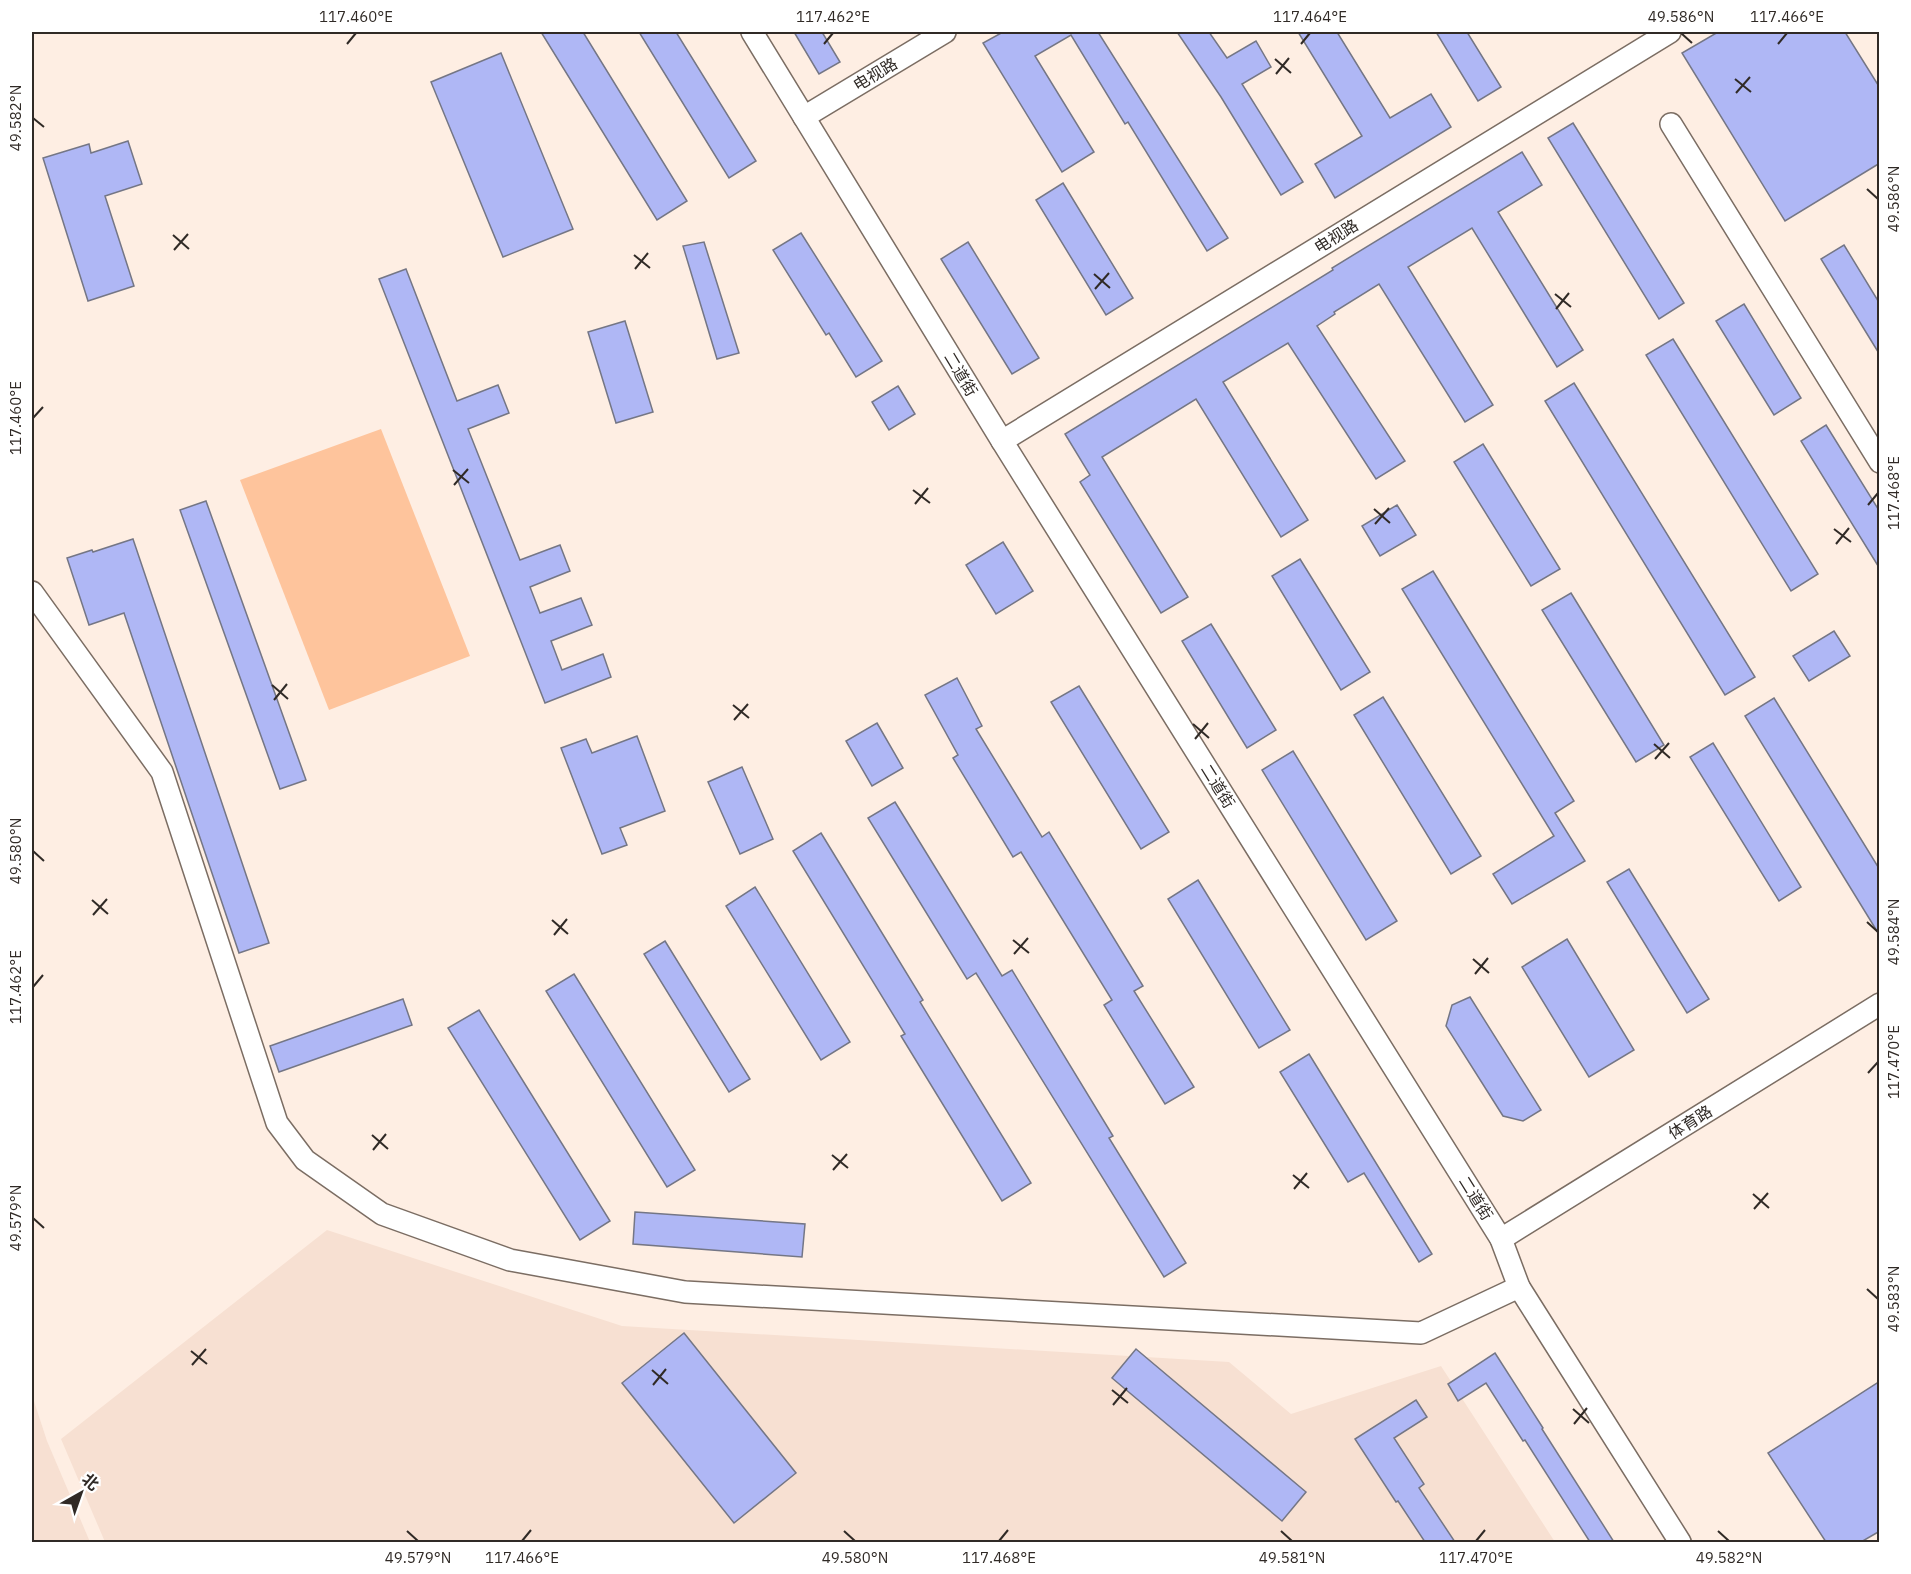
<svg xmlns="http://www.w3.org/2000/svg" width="1911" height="1574" viewBox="0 0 1911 1574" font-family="'IBM Plex Sans','Noto Sans SC',sans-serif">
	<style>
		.built { fill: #f7e0d2 }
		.green { fill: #fec49c }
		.building { fill: #afb7f5; stroke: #747685; stroke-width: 1.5 }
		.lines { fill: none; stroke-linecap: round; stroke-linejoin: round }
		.minor-casing { stroke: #7b6d63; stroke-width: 24 }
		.minor { stroke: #fff; stroke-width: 21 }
		.ticks { fill: none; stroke: #302a26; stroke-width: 2 }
		.labels { text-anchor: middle; stroke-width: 4.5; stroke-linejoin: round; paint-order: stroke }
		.street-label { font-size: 16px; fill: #302a26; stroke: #fff }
		.neatline { fill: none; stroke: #302a26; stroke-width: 2 }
		.ticks-label { font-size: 15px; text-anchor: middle; fill: #302a26 }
	</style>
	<rect width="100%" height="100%" fill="#feeee3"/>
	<g class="built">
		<path d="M327,1230L622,1326L1229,1362L1291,1414L1441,1366L1555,1542H105L61,1439Z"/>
		<path d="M32,1395L47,1441L90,1542H32Z"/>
	</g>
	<path class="green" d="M381,429L470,656L329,710L240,480Z"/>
	<g class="building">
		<path d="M541,32H583L687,201L657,220Z"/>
		<path d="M639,32H676L756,161L729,178Z"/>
		<path d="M794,32H822L840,62L819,74Z"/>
		<path d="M1003,32H1098L1228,238L1207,251L1128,122L1125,124L1071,35L1035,56L1094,152L1062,172L983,43Z"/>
		<path d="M1177,32H1209L1227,58L1256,41L1271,67L1242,84L1303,182L1281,195L1221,97Z"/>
		<path d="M1298,32H1337L1390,118L1431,94L1451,127L1335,198L1315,164L1362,136Z"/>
		<path d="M1436,32H1467L1501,87L1478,101Z"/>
		<path d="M1718,32H1845L1880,88V163L1785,221L1682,53Z"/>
		<path d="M501,53L573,229L503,257L431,82Z"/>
		<path d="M1573,123L1684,303L1659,319L1548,138Z"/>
		<path d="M128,141L142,184L105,196L134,286L88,301L43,158L89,144L91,153Z"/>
		<path d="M1522,152L1542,185L1498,212L1583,350L1557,367L1472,228L1408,267L1493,405L1465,422L1379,284L1334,312L1335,314L1317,326L1405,461L1376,479L1288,343L1223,382L1308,520L1281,537L1196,399L1102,457L1188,597L1161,613L1080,482L1090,475L1065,434L1333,270L1332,268Z"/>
		<path d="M1063,183L1133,298L1106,315L1036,200Z"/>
		<path d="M801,233L882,361L856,377L829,333L826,335L773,250Z"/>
		<path d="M704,242L739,353L717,359L683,246Z"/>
		<path d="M968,242L1039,358L1012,374L941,259Z"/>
		<path d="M1844,245L1880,304V355L1821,259Z"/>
		<path d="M406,269L457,401L498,385L509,413L468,429L520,560L560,545L570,571L530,587L540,613L581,598L592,625L551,641L562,670L603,654L611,677L545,703L379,279Z"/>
		<path d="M1744,304L1801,398L1774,415L1716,321Z"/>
		<path d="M625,321L653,412L616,423L588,332Z"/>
		<path d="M1673,339L1818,574L1791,591L1646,355Z"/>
		<path d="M1574,383L1755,677L1725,695L1545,401Z"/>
		<path d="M898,386L915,414L889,430L872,402Z"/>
		<path d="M1826,425L1880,512V569L1801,441Z"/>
		<path d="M1483,444L1560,569L1531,586L1454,462Z"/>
		<path d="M206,501L306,780L280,789L180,510Z"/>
		<path d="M1397,505L1416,535L1380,556L1362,526Z"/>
		<path d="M133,539L269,943L239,953L124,613L89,625L67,558L92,550L93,552Z"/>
		<path d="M1003,542L1033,591L996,614L966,565Z"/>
		<path d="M1300,559L1370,672L1341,690L1272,576Z"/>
		<path d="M1433,571L1574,801L1555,813L1585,861L1512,904L1493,874L1554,836L1402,589Z"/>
		<path d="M1571,593L1664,745L1636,762L1542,610Z"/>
		<path d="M1211,624L1276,730L1247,748L1182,641Z"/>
		<path d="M1834,631L1850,656L1809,681L1793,656Z"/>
		<path d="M957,678L982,726L976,729L1042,837L1049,832L1143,986L1134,991L1194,1087L1165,1104L1104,1005L1112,1000L1021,852L1013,857L953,758L958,755L925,695Z"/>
		<path d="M1079,686L1169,832L1141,849L1051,702Z"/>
		<path d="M1383,697L1481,856L1451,874L1354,715Z"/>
		<path d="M1774,698L1880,870V936L1745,716Z"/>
		<path d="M877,723L903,768L872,786L846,741Z"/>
		<path d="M637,736L665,811L620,828L627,845L602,854L561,748L586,739L592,753Z"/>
		<path d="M1713,743L1801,887L1779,901L1690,757Z"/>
		<path d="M1293,751L1397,921L1366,940L1262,770Z"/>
		<path d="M742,767L773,839L740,854L708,782Z"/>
		<path d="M895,802L1002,976L1012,970L1113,1136L1109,1138L1186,1263L1164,1277L976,973L967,979L868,818Z"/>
		<path d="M821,833L923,1000L920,1002L1031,1183L1002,1201L901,1036L905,1034L793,851Z"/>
		<path d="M1629,869L1709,999L1687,1013L1607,882Z"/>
		<path d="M1198,880L1290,1030L1259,1048L1168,899Z"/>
		<path d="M755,887L850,1042L821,1060L726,906Z"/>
		<path d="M1567,939L1634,1050L1589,1077L1522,967Z"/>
		<path d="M665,941L750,1079L729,1092L644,954Z"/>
		<path d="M574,974L695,1170L667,1187L546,991Z"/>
		<path d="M1470,997L1541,1110L1523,1121L1503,1116L1446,1026L1452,1005Z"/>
		<path d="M403,999L412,1025L279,1072L270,1046Z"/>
		<path d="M479,1010L610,1221L580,1240L448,1028Z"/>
		<path d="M1309,1054L1432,1254L1419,1262L1364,1173L1348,1182L1280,1072Z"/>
		<path d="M635,1212L805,1224L802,1257L633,1244Z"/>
		<path d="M684,1333L796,1473L734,1523L622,1383Z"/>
		<path d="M1136,1349L1306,1492L1282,1521L1112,1378Z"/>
		<path d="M1495,1353L1543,1428L1542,1429L1614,1542H1590L1525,1440L1523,1441L1486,1383L1458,1401L1448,1384Z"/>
		<path d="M1880,1381V1531L1861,1542H1826L1768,1453Z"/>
		<path d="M1416,1400L1427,1417L1394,1438L1424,1484L1419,1488L1455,1542H1425L1398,1501L1396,1502L1355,1439Z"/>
	</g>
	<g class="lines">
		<g class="minor-casing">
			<g id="minor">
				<path d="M752,32L1002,441L1501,1239L1519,1287L1680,1542"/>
				<path d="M804,117L945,32"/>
				<path d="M1671,124L1880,462"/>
				<path d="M1002,441L1670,32"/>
				<path d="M32,592L162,772L277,1123L305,1160L382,1214L510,1260L685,1292L1421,1333L1519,1287"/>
				<path d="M1501,1239L1880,1004"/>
			</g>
		</g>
		<use href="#minor" class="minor"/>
	</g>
	<path class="ticks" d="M1681,33L1692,43M347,44L356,33M824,44L833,33M1301,44L1310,33M1778,44L1787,33M1275,59L1291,73M1276,74L1289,58M1735,79L1751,92M1736,93L1750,77M33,118L44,127M1867,189L1878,199M173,235L189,249M174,250L188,234M634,255L650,268M635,269L648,253M1094,274L1110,288M1095,289L1109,273M1555,294L1571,307M1556,309L1569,293M33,418L43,407M453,470L469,483M454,485L468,469M913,490L930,503M915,504L928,488M1868,505L1878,493M1374,509L1390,523M1375,524L1389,508M1834,529L1851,542M1836,544L1849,528M272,685L288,699M274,700L287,684M733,705L749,718M734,720L748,704M1193,724L1209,738M1195,739L1208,723M1654,744L1670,758M1655,759L1669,743M33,851L44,861M92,900L108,914M93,915L107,899M552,920L568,934M1867,922L1878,932M554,935L567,919M1013,940L1029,953M1014,954L1028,938M1473,959L1489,973M1475,974L1488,958M33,987L43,975M1868,1073L1878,1062M372,1135L388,1149M373,1150L386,1134M832,1155L848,1168M833,1170L847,1154M1293,1175L1309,1188M1294,1189L1307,1173M1753,1194L1769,1208M1754,1209L1768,1193M33,1218L44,1228M1867,1289L1878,1299M191,1351L207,1364M192,1365L206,1349M652,1370L668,1384M653,1385L666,1369M1112,1390L1128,1403M1113,1405L1127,1388M1573,1409L1589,1423M1574,1424L1587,1408M407,1531L418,1541M844,1531L855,1541M1281,1531L1292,1541M1718,1531L1729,1541M522,1541L531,1530M999,1541L1008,1530M1476,1541L1485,1530"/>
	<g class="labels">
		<g class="street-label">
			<text transform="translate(875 74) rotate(-31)" y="6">电视路</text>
			<text transform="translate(1336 236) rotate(-32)" y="6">电视路</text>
			<text transform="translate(961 374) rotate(59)" y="6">二道街</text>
			<text transform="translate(1218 786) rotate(58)" y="6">二道街</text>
			<text transform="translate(1690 1122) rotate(-32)" y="6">体育路</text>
			<text transform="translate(1476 1198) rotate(58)" y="6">二道街</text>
		</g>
	</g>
	<rect width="1911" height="1574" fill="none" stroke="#ffffff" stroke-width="66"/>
	<g transform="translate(81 1493) rotate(40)" stroke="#ffffff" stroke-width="4.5" paint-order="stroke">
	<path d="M0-4.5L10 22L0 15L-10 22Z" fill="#302a26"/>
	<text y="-9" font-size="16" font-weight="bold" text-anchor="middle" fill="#302a26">北</text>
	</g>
	<rect x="33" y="33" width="1845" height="1508" class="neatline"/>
	<g class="ticks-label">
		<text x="356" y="22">117.460°E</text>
		<text x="833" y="22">117.462°E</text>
		<text x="1310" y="22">117.464°E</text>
		<text x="1681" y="22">49.586°N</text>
		<text x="1787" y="22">117.466°E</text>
		<text transform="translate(16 118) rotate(-90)" y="5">49.582°N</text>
		<text transform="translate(1894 199) rotate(-90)" y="5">49.586°N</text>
		<text transform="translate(16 418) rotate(-90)" y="5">117.460°E</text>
		<text transform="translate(1894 493) rotate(-90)" y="5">117.468°E</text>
		<text transform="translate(16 851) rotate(-90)" y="5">49.580°N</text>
		<text transform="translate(1894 932) rotate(-90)" y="5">49.584°N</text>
		<text transform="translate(16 987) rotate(-90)" y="5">117.462°E</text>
		<text transform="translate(1894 1062) rotate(-90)" y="5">117.470°E</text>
		<text transform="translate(16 1218) rotate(-90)" y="5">49.579°N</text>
		<text transform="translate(1894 1299) rotate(-90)" y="5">49.583°N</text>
		<text x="418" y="1563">49.579°N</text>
		<text x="522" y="1563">117.466°E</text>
		<text x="855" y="1563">49.580°N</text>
		<text x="999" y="1563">117.468°E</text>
		<text x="1292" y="1563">49.581°N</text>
		<text x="1476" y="1563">117.470°E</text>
		<text x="1729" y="1563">49.582°N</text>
	</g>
</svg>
